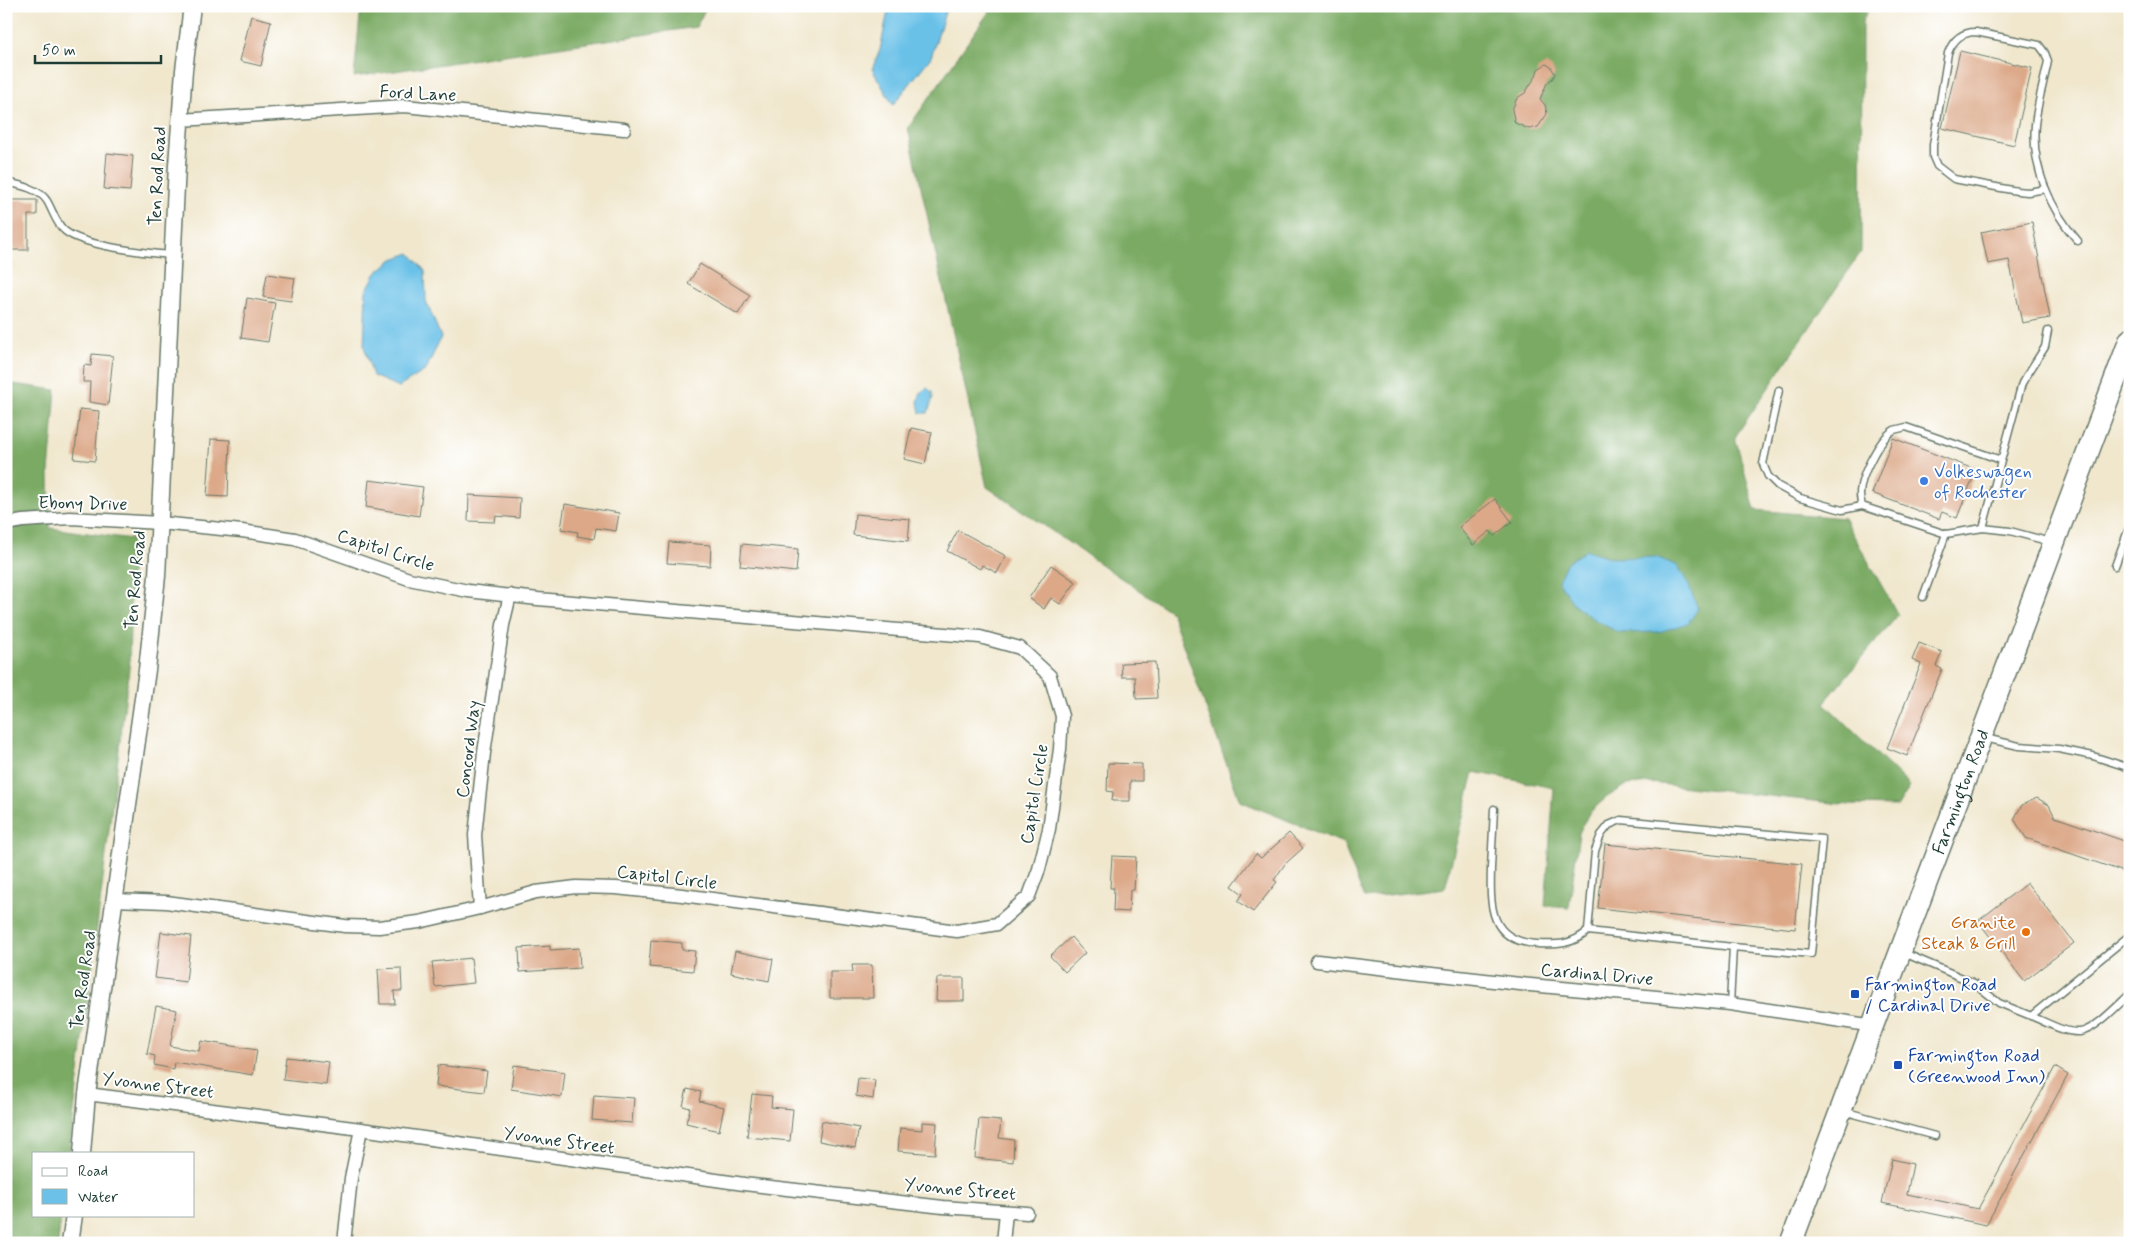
<svg xmlns="http://www.w3.org/2000/svg" width="2136" height="1249" viewBox="0 0 2136 1249" font-family="Mynerve,sans-serif">
	<style>
		.forest { fill: #7aaa63; stroke: #4c744c }
		.water { fill: #6bc1e8; stroke: #457f8e }
		.building { fill: #dca888 }
		.lines { fill: none; stroke-linecap: round; stroke-linejoin: round }
		.service-casing { stroke: #68786a; stroke-width: 9 }
		.minor-casing { stroke: #68786a; stroke-width: 15 }
		.tertiary-casing { stroke: #68786a; stroke-width: 19 }
		.trunk-casing { stroke: #68786a; stroke-width: 24 }
		.service { stroke: #fff; stroke-width: 6 }
		.minor { stroke: #fff; stroke-width: 12 }
		.tertiary { stroke: #fff; stroke-width: 16 }
		.trunk { stroke: #fff; stroke-width: 21 }
		.shop-dot { fill: #3f7fe0; stroke: #fff; stroke-width: 2 }
		.food-dot { fill: #e8710a; stroke: #fff; stroke-width: 2 }
		.transit-dot { fill: #1a4fb4; stroke: #fff; stroke-width: 2 }
		.labels { text-anchor: middle; stroke-width: 4; stroke-linejoin: round; paint-order: stroke }
		.street-label { font-size: 18px; fill: #1f3d34; stroke: #fff }
		.shop-label { font-size: 18px; fill: #366cbe; stroke: #fff; text-anchor: start }
		.food-label { font-size: 18px; fill: #c56008; stroke: #fff; text-anchor: end }
		.transit-label { font-size: 18px; fill: #164399; stroke: #fff; text-anchor: start }
	</style>
	<rect width="100%" height="100%" fill="#fff"/>
	<filter id="ink" filterUnits="userSpaceOnUse"><feTurbulence type="fractalNoise" baseFrequency=".02" numOctaves="2"/><feDisplacementMap in="SourceGraphic" scale="10" xChannelSelector="R" yChannelSelector="G"/><feConvolveMatrix kernelMatrix="1 2 1 2 8 2 1 2 1" color-interpolation-filters="sRGB"/></filter>
	<filter id="wash" filterUnits="userSpaceOnUse"><feTurbulence type="fractalNoise" baseFrequency=".0096" numOctaves="4" result="noise"/><feDisplacementMap in="SourceGraphic" scale="20" xChannelSelector="R" yChannelSelector="G"/><feGaussianBlur stdDeviation="1.12" result="paint"/><feColorMatrix in="noise" values="0 0 0 0 0 0 0 0 0 0 0 0 0 0 0 0 0 1.4 0 .05"/><feComposite in="paint" operator="in"/></filter>
	<g filter="url(#wash)">
		<rect width="100%" height="100%" fill="#f0e7cd"/>
		<g class="forest">
			<path d="M361,6H707L696,27L354,77Z"/>
			<path d="M993,6H1870L1862,22L1861,252L1735,437L1755,510L1844,518L1898,615L1824,703L1910,786L1898,806L1850,805L1651,783L1627,785L1607,797L1589,813L1579,833L1569,908L1545,906L1554,788L1474,772L1445,888L1364,898L1343,843L1240,801L1171,612L987,487L908,128Z"/>
			<path d="M6,383L56,390L49,472L50,528L132,539L129,669L69,1153H34V1215H61L58,1243H6Z"/>
		</g>
		<g class="water">
			<path d="M889,6H947L931,57L893,105L872,69L880,50Z"/>
			<path d="M410,253L425,271L426,301L441,337L426,370L399,387L373,376L364,346L366,291L376,273L393,259Z"/>
			<path d="M927,388L932,392L933,397L928,413H920L918,402L921,392Z"/>
			<path d="M1587,550L1612,558L1656,557L1678,566L1689,586L1698,609L1688,623L1659,632L1619,633L1590,617L1573,603L1558,581L1567,562Z"/>
		</g>
		<g id="blocks">
			<g class="building">
				<path d="M251,16L271,21L261,66L240,61Z"/>
				<path d="M1960,51L2032,68L2014,145L1942,128Z"/>
				<path d="M1546,64L1551,67L1555,74L1553,78L1547,83L1540,99L1545,105L1547,114L1538,127L1529,129L1515,123L1512,110L1517,98L1525,93L1536,76L1538,69Z"/>
				<path d="M107,153L133,156L130,191L104,189Z"/>
				<path d="M6,200H37V215H28V250H6Z"/>
				<path d="M2032,222L2050,318L2022,323L2009,260L1988,264L1981,232Z"/>
				<path d="M700,264L750,295L738,314L688,284Z"/>
				<path d="M267,274L295,278L291,301L263,297Z"/>
				<path d="M247,298L275,303L268,342L241,338Z"/>
				<path d="M92,354L113,356L108,405L89,402L90,382H83L84,365L91,366Z"/>
				<path d="M80,409L99,411L95,461L74,459Z"/>
				<path d="M911,428L932,432L925,464L904,459Z"/>
				<path d="M1893,438L1976,470L1957,518L1942,512L1939,519L1872,493Z"/>
				<path d="M211,439L230,440L228,497L207,496Z"/>
				<path d="M369,480L423,487L419,516L366,507Z"/>
				<path d="M469,495L520,498L519,518L496,516L495,522L468,521Z"/>
				<path d="M1495,499L1512,522L1494,536L1490,531L1473,545L1459,527Z"/>
				<path d="M565,504L619,513L616,531L596,528L594,539L577,536L578,532L561,529Z"/>
				<path d="M855,514L910,519L908,541L853,535Z"/>
				<path d="M958,530L1006,556L997,573L982,565L980,569L947,551Z"/>
				<path d="M669,542L711,545L710,566L667,563Z"/>
				<path d="M742,544L798,549L796,572L740,566Z"/>
				<path d="M1051,565L1076,582L1060,604L1051,598L1044,609L1029,598Z"/>
				<path d="M1919,643L1942,652L1936,666L1942,669L1907,756L1887,748L1921,664L1912,660Z"/>
				<path d="M1155,662L1157,698L1136,699L1135,677H1122L1121,663Z"/>
				<path d="M1108,763L1142,764V781H1130V801H1112L1113,792L1107,791Z"/>
				<path d="M2037,798L2049,805L2055,817L2130,843V874L2026,838L2014,819L2022,805Z"/>
				<path d="M1289,833L1303,848L1285,864L1274,880L1277,882L1253,912L1238,901L1243,894L1232,886L1256,854L1261,858Z"/>
				<path d="M1605,844L1802,864L1795,929L1598,908Z"/>
				<path d="M1112,856L1136,857L1134,890H1130L1129,912L1113,911L1114,888H1110Z"/>
				<path d="M2027,883L2074,943L2024,981L1978,921Z"/>
				<path d="M161,932L191,936L186,982L155,978Z"/>
				<path d="M1071,937L1085,953L1065,972L1050,956Z"/>
				<path d="M651,940L682,943V950L695,951L693,971L649,967Z"/>
				<path d="M550,946V950L579,948L580,968L520,972L519,948Z"/>
				<path d="M735,951L773,959L769,981L731,973Z"/>
				<path d="M471,958L474,983L435,987L432,962Z"/>
				<path d="M852,965H872L873,998H830V972H853Z"/>
				<path d="M401,968L402,991H394L395,1004H380L378,969Z"/>
				<path d="M937,978H964V1001H936Z"/>
				<path d="M156,1006L177,1010L170,1046L199,1051L201,1041L257,1050L253,1075L174,1062L173,1069L154,1065L155,1056L147,1054Z"/>
				<path d="M286,1057L329,1062L326,1085L283,1080Z"/>
				<path d="M438,1065L487,1071L484,1092L436,1086Z"/>
				<path d="M514,1065L565,1072L562,1097L511,1089Z"/>
				<path d="M2055,1067L2068,1075L1986,1225L1882,1203L1892,1159L1913,1164L1907,1194L1978,1209Z"/>
				<path d="M858,1078L875,1080L873,1099L856,1096Z"/>
				<path d="M687,1089L701,1092L699,1101L724,1107L719,1131L686,1123L690,1108L683,1106Z"/>
				<path d="M752,1094L772,1096L771,1107L793,1109L790,1141L747,1137Z"/>
				<path d="M594,1095L634,1098L632,1123L592,1120Z"/>
				<path d="M979,1119L1001,1121L999,1138L1014,1140L1013,1162L975,1158Z"/>
				<path d="M822,1121L859,1128L855,1148L819,1141Z"/>
				<path d="M922,1122L937,1123L935,1154L898,1151L900,1128L922,1130Z"/>
			</g>
		</g>
	</g>
	<g filter="url(#ink)">
		<use href="#blocks" fill-opacity="0" stroke="#68786a" stroke-width="1"/>
		<g class="lines">
			<g class="service-casing">
				<g id="service">
					<path d="M6,182C20,185 40,189 47,201C53,211 56,224 65,231C83,246 147,253 171,255"/>
					<path d="M2046,189L2028,192L2017,191L1954,179L1937,166L1933,157V145L1948,53C1953,40 1961,32 1976,32L2039,45L2045,53L2048,61C2044,82 2037,104 2035,125C2031,166 2051,211 2078,241"/>
					<path d="M1779,390L1763,464L1768,476L1778,486L1800,498L1842,510L1862,506"/>
					<path d="M2001,460L1906,427C1902,428 1898,429 1894,430C1879,439 1860,477 1860,494C1860,498 1861,502 1862,506L1946,534L1983,528L2010,531L2051,542"/>
					<path d="M1983,528L2022,383L2045,347L2048,331"/>
					<path d="M2115,566L2130,525"/>
					<path d="M1923,597L1946,534"/>
					<path d="M1985,738L2019,746L2059,749L2093,756L2130,768"/>
					<path d="M1494,809C1493,829 1492,848 1491,868C1490,906 1489,941 1537,944C1557,945 1572,945 1588,931"/>
					<path d="M1904,953L1974,983L1999,1003L2031,1016L2130,935"/>
					<path d="M1730,1004L1733,947L1588,931L1595,851L1601,835L1609,825L1621,820L1822,839L1811,954L1733,947"/>
					<path d="M2031,1016C2046,1022 2064,1033 2080,1032C2095,1030 2118,1005 2130,994"/>
					<path d="M1843,1111L1935,1136"/>
				</g>
			</g>
			<g class="minor-casing">
				<g id="minor">
					<path d="M180,120L405,106L624,129"/>
					<path d="M6,524L23,521L70,518L160,523L242,531L295,539L409,579L468,591L538,599L980,637L1020,648L1050,676L1062,716L1060,749L1049,829L1039,869L1029,896L997,924L957,931L682,895L616,888L576,887L536,892L480,908L419,922L379,927L345,926L166,902L115,900"/>
					<path d="M480,908L475,835L484,753L503,625L510,595"/>
					<path d="M1317,961L1520,984L1730,1004L1874,1026"/>
					<path d="M87,1094L361,1129L744,1184L943,1207L1027,1213"/>
					<path d="M344,1243L351,1178L361,1129"/>
					<path d="M1003,1243L1006,1212"/>
				</g>
			</g>
			<g class="tertiary-casing">
				<g id="tertiary">
					<path d="M82,1153L87,1094L147,670L157,576L177,165L184,70L192,6"/>
					<path d="M70,1243L74,1215"/>
				</g>
			</g>
			<g class="trunk-casing">
				<g id="trunk">
					<path id="s1" d="M1791,1243L2130,340"/>
				</g>
			</g>
			<use href="#service" class="service"/>
			<use href="#minor" class="minor"/>
			<use href="#tertiary" class="tertiary"/>
			<use href="#trunk" class="trunk"/>
		</g>
	</g>
	<circle class="shop-dot" cx="1924" cy="481" r="5"/>
	<circle class="food-dot" cx="2026" cy="932" r="5"/>
	<g class="transit-dot">
		<rect x="1850" y="989" width="10" height="10" rx="2.5"/>
		<rect x="1893" y="1060" width="10" height="10" rx="2.5"/>
	</g>
	<g class="labels">
		<g class="street-label">
			<text transform="translate(418 93) rotate(3)" y="6">Ford Lane</text>
			<text transform="translate(157 176) rotate(-87)" y="6">Ten Rod Road</text>
			<text transform="translate(83 503) rotate(1)" y="6">Ebony Drive</text>
			<text transform="translate(386 550) rotate(18)" y="6">Capitol Circle</text>
			<text transform="translate(135 580) rotate(-85)" y="6">Ten Rod Road</text>
			<text transform="translate(468 749) rotate(-83)" y="6">Concord Way</text>
			<text dy="6" stroke="none"><textPath href="#s1" startOffset="482">Farmington Road</textPath></text>
			<text transform="translate(1034 794) rotate(-81)" y="6">Capitol Circle</text>
			<text transform="translate(667 877) rotate(7)" y="6">Capitol Circle</text>
			<text transform="translate(1597 974) rotate(5)" y="6">Cardinal Drive</text>
			<text transform="translate(83 980) rotate(-82)" y="6">Ten Rod Road</text>
			<text transform="translate(158 1085) rotate(7)" y="6">Yvonne Street</text>
			<text transform="translate(559 1140) rotate(8)" y="6">Yvonne Street</text>
			<text transform="translate(960 1189) rotate(5)" y="6">Yvonne Street</text>
		</g>
		<g class="shop-label">
			<text x="1934" y="477">Volkeswagen<tspan x="1934" dy="21">of Rochester</tspan></text>
		</g>
		<g class="food-label">
			<text x="2016" y="928">Granite<tspan x="2016" dy="21">Steak &amp; Grill</tspan></text>
		</g>
		<g class="transit-label">
			<text x="1865" y="990">Farmington Road<tspan x="1865" dy="21">/ Cardinal Drive</tspan></text>
			<text x="1908" y="1061">Farmington Road<tspan x="1908" dy="21">(Greenwood Inn)</tspan></text>
		</g>
	</g>
	<rect width="2136" height="1249" fill="none" stroke="#fff" stroke-width="25"/>
	<rect x="32" y="1152" width="162" height="65" fill="#ffffff" stroke="#a5b1ae"/>
	<rect x="42" y="1168" width="25" height="8" fill="#ffffff" stroke="#a5b1ae"/>
	<text x="78" y="1176" font-size="15" fill="#1f3d34">Road</text>
	<rect x="42" y="1189" width="25" height="15" fill="#6bc1e8" stroke="#a5b1ae"/>
	<text x="78" y="1202" font-size="15" fill="#1f3d34">Water</text>
	<path d="M35 55v8h126v-8" fill="none" stroke="#1f3d34" stroke-width="2.5"/>
	<text x="42" y="55" font-size="15" fill="#1f3d34" stroke="#ffffff" stroke-width="4" paint-order="stroke">50 m</text>
</svg>
